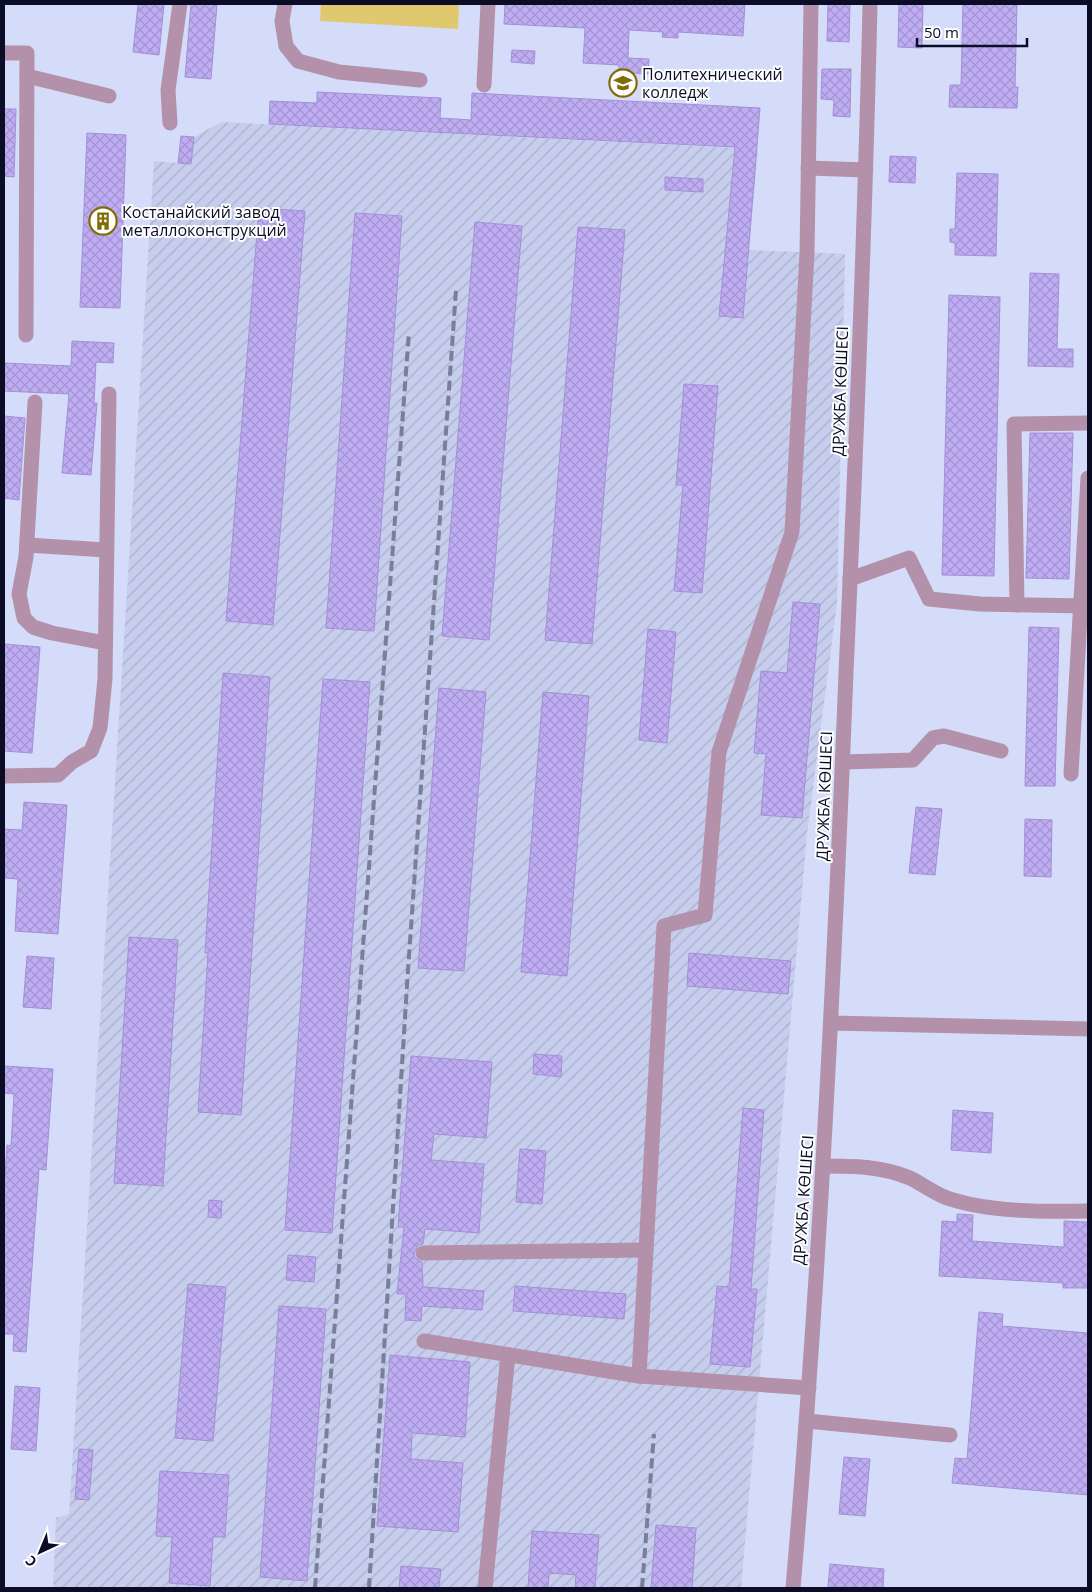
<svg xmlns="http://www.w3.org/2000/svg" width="1092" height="1592" viewBox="0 0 1092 1592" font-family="'Open Sans',sans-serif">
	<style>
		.industrial { fill: url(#industrial-furrows) }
		.green { fill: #dfc86d }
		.building { fill: url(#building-cross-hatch); stroke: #a290d5 }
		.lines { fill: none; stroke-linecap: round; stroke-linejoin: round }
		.minor { stroke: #b391aa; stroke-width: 15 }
		.rail { stroke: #797e99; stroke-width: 4; stroke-dasharray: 10 5; stroke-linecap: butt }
		.labels { text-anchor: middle; stroke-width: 4; stroke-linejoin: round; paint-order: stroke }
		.poi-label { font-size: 16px; fill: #0b0d26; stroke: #fefefe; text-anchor: start }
		.street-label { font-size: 16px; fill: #0b0d26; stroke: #fefefe }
	</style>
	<defs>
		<pattern id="industrial-furrows" width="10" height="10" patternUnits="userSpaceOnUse" patternTransform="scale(1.25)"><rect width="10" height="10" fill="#c7ceed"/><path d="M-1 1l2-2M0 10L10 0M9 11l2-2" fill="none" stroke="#aab0cb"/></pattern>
		<pattern id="building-cross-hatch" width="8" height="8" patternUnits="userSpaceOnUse" patternTransform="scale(1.25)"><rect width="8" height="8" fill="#bfadf4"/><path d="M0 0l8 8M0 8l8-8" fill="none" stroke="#a394d1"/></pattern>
	</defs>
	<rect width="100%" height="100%" fill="#d5dcf9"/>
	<path class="industrial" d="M221,122L758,149L749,250L845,254L837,603L807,834L741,1588H53L56,1518L69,1514L154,161L191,164L194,137Z"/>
	<path class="green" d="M321,4H459L458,29L320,21Z"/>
	<g class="building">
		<path d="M138,4H164L159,55L133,52Z"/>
		<path d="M191,4H217L211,79L185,77Z"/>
		<path d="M505,4H745L743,36L678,32V38L662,37L663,32L629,30L628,58L649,59L648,74L619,72V65L583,63L585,28L504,24Z"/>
		<path d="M828,4H850L849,42L827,41Z"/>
		<path d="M899,4H923L922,48L898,47Z"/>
		<path d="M963,4H1017L1015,87H1018L1017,108L949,107L950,85H961Z"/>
		<path d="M512,50L535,51L534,64L511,62Z"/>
		<path d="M822,69H851L850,117L833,116L834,100L821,99Z"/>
		<path d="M317,92L441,98L440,118L471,120L472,93L760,108L743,318L719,316L735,147L269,124L270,101L317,103Z"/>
		<path d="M4,109H16L14,177L4,176Z"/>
		<path d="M87,133L126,135L120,308L80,307Z"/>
		<path d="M181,136L194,137L191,164L178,163Z"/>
		<path d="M890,156L916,157L915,183L889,182Z"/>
		<path d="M957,173L998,174L996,256L955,255V243L950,242V229H955Z"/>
		<path d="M665,177L703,179V192L665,190Z"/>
		<path d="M259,208L305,211L273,625L226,621Z"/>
		<path d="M355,213L402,216L374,631L326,628Z"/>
		<path d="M475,222L522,226L489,640L442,636Z"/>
		<path d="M578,227L625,230L592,644L545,640Z"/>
		<path d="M1030,273L1059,274L1057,349H1073V367L1028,366Z"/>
		<path d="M949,295L1000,297L994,576L942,575Z"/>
		<path d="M72,341L114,343L113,363L96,362L94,403H97L91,475L62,473L69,394L4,391V363L71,366Z"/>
		<path d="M684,384L718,386L702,593L674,591L683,485H676Z"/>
		<path d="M4,416L25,418L19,500L4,498Z"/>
		<path d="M1030,433H1073L1069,579L1026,578Z"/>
		<path d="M793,602L820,604L802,818L761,815L766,754L754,753L761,671L787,673Z"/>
		<path d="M1029,627L1059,628L1055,786H1025Z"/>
		<path d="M648,629L676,632L667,743L639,740Z"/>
		<path d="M4,644L40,647L32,753L4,751Z"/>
		<path d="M223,673L270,677L241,1115L198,1112L208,953H205Z"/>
		<path d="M323,679L370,682L332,1233L285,1230Z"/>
		<path d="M439,688L486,692L464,971L418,968Z"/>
		<path d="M543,692L589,696L567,976L521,972Z"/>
		<path d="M24,802L67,805L58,934L15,931L18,879L4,878V829L22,830Z"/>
		<path d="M916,807L942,809L935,875L909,873Z"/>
		<path d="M1025,819L1052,820L1051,877L1024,876Z"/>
		<path d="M129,937L178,940L163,1186L114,1183Z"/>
		<path d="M689,953L791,961L788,994L687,986Z"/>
		<path d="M27,956L54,958L51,1009L23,1007Z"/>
		<path d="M534,1054L562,1056L561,1077L533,1074Z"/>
		<path d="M411,1056L492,1062L486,1138L434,1134L431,1160L484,1164L479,1233L425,1229L423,1244L418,1245L414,1253L415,1258L422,1262L423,1287L484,1291L482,1310L422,1306L421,1321L405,1320L406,1294H397L404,1227H398Z"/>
		<path d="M4,1066L53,1069L46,1170L39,1169L26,1352L13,1351L14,1334H4V1190L7,1145L11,1146L14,1094L4,1093Z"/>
		<path d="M743,1108L764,1110L751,1289H757L750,1367L710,1364L717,1286L729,1287Z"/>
		<path d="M953,1110L993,1113L991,1153L951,1150Z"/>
		<path d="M520,1149L546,1151L542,1204L516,1202Z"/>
		<path d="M209,1200L222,1201L221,1218L208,1217Z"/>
		<path d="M957,1214L973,1215L972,1241L1064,1247V1221L1088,1222V1288H1063V1283L939,1276L942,1221L957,1222Z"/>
		<path d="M288,1255L316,1257L314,1282L286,1280Z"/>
		<path d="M188,1284L226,1287L213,1441L175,1438Z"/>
		<path d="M515,1286L626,1294L624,1319L513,1311Z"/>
		<path d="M279,1306L326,1309L307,1581L260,1577Z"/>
		<path d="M979,1312L1003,1314L1002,1326L1088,1333V1495L952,1483L955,1458L967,1459Z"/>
		<path d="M390,1355L470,1362L465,1437L412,1433L411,1459L463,1463L458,1532L377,1526Z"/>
		<path d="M15,1386L40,1388L36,1451L11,1449Z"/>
		<path d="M79,1449L93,1450L89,1500L75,1499Z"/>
		<path d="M844,1457L870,1459L865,1516L839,1514Z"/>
		<path d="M160,1471L229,1475L225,1537H213L210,1586L169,1583L172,1537L156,1536Z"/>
		<path d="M656,1525L696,1528L692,1588H651Z"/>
		<path d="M532,1531L599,1535L595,1588H575L576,1575L549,1573L548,1588H528Z"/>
		<path d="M830,1564L884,1569L883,1588L828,1587Z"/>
		<path d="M401,1566L441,1569L439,1588H399Z"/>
	</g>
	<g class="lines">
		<g class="minor">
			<path d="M285,4L282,21L286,46L298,61L339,72L420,80"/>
			<path d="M4,53H27L26,335"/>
			<path d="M27,76L109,96"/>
			<path d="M484,85L488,4"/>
			<path d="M170,123L168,90L180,4"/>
			<path d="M808,168L866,170"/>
			<path d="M35,402L26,557L19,594L24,618L33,627L52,633L105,643"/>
			<path d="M27,545L106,550"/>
			<path d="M850,579L909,558L929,599L980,604L1088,606"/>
			<path d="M1017,605L1014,424L1088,423"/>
			<path d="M843,762L913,760L933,738L944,736L1001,751"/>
			<path d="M1071,774L1088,478"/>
			<path d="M4,776L58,775L72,762L91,751L100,728L105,679L109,394"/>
			<path d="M832,1023L1088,1029"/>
			<path d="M823,1166C853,1166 881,1166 910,1178C922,1184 934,1193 947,1198C988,1212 1045,1212 1088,1211"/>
			<path d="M423,1253L646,1250"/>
			<path d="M424,1341L639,1376L809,1388"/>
			<path d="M639,1376L664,926L705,915L719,752L792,532L807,253L811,4"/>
			<path d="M807,1421L950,1435"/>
			<path d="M485,1588L508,1355"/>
			<path d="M793,1588C819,1284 834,978 846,673C856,450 865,227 870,4"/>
		</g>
		<g class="rail">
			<path d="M315,1588L409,332"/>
			<path d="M369,1588L408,970L456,290"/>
			<path d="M642,1588L654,1434"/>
		</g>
	</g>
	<defs>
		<g id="university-ring" transform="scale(1.4375)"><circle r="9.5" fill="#fefefe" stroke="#806b05" stroke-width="1.5"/><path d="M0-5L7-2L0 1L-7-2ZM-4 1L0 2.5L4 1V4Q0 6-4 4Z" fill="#806b05"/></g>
		<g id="building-ring" transform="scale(1.4375)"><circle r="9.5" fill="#fefefe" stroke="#806b05" stroke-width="1.5"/><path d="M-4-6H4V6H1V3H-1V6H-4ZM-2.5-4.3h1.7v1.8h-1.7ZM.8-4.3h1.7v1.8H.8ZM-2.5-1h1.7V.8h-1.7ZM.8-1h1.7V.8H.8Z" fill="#806b05"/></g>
	</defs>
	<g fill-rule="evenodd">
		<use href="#university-ring" x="623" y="83"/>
		<use href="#building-ring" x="103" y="221"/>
	</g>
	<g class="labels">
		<g class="poi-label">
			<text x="642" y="80">Политехнический<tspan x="642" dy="18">колледж</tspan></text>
			<text x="122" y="218">Костанайский завод<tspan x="122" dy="18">металлоконструкций</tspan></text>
		</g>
		<g class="street-label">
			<text transform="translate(840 391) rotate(-88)" y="6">ДРУЖБА КӨШЕСІ</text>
			<text transform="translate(824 796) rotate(-88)" y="6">ДРУЖБА КӨШЕСІ</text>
			<text transform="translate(803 1200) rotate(-86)" y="6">ДРУЖБА КӨШЕСІ</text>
		</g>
	</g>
	<rect width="1092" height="1592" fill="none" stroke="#0b0d26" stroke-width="10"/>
	<g transform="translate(40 1552) rotate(224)" stroke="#fefefe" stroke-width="4" paint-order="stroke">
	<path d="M0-4L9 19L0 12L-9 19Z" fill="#0b0d26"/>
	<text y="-8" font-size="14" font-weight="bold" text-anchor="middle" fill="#0b0d26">С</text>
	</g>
	<path d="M917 38v8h110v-8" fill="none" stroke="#0b0d26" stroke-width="2.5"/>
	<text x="924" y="38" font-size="15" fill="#0b0d26" stroke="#fefefe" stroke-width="4" paint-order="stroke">50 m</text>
</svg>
